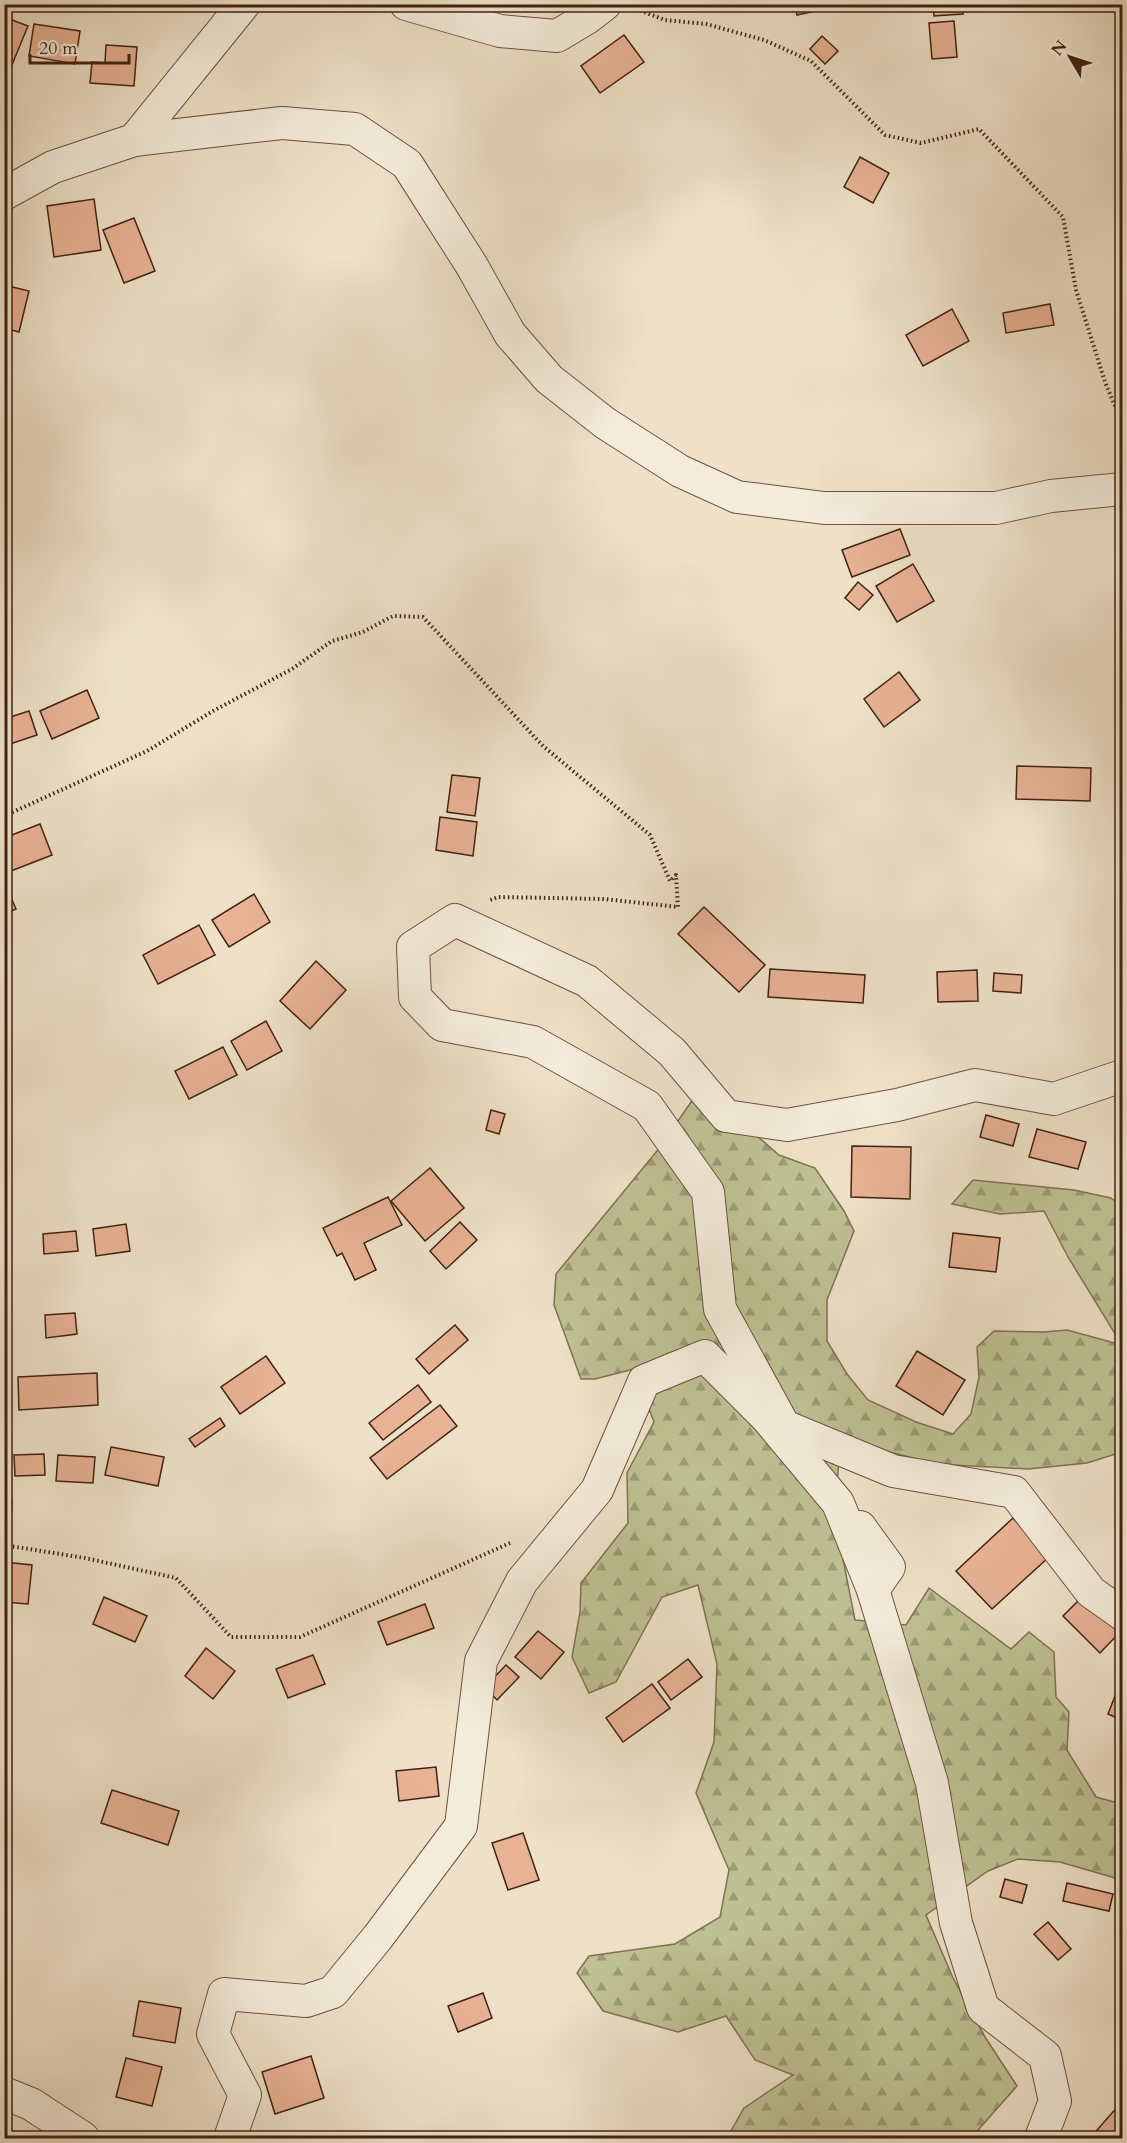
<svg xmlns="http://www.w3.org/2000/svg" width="1127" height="2143" viewBox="0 0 1127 2143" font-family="Cardo,serif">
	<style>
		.forest { fill: url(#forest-firs); stroke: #807252; stroke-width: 1.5 }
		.building { fill: #e8b295; stroke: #412211; stroke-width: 1.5 }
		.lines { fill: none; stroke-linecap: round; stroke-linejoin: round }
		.street-casing { stroke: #6c523f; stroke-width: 34 }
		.path { stroke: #412211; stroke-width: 4; stroke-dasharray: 1.5 3; stroke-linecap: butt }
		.street { stroke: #f4ecdb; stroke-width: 32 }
	</style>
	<defs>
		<pattern id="forest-firs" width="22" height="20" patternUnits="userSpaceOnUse" patternTransform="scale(1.5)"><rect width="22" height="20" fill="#bec193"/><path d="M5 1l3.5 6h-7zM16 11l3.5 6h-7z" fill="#9c9c77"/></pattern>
	</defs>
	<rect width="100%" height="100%" fill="#eee1c8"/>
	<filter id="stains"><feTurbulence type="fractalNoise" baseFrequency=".00333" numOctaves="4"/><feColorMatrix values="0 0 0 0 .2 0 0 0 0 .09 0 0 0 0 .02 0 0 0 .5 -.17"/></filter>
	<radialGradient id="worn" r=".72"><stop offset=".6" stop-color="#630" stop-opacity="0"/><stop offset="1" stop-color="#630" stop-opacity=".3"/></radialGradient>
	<path class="forest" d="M705,1082L750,1130L779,1155L815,1168L844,1211L854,1231L827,1300V1341L847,1374L868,1400L916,1422L953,1434L971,1414L979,1377L977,1347L994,1331L1044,1332L1067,1330L1122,1345L1068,1257L1044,1211L1000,1214L952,1204L973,1180L1074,1190L1111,1198L1122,1207V1452L1087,1463L1028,1469L935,1464L841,1439L837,1483L840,1544L855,1620L906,1625L929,1588L1011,1649L1029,1632L1054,1652L1056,1697L1069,1712L1067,1750L1096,1797L1122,1804V1880L1060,1862L1018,1859L988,1871L926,1915L953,1978L985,2037L1017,2086L971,2138H727L744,2108L793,2075L755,2060L726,2016L678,2032L603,2011L577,1973L589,1956L675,1944L720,1917L729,1870L696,1793L714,1742L717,1664L698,1585L662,1597L616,1682L589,1693L572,1657L580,1612L581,1583L628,1523L627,1473L654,1422L634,1369L595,1379H581L554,1305L556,1274L657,1151Z"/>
	<g class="building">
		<path d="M795,4H819L820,10L797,15Z"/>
		<path d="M933,4H962L963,14L934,16Z"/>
		<path d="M4,17L28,26L9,72L4,70Z"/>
		<path d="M954,21L957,57L932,59L929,23Z"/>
		<path d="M34,24L80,31L75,64L29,56Z"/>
		<path d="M624,35L644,62L600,93L581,66Z"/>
		<path d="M822,36L838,51L825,64L810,49Z"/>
		<path d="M106,45L137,47L134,86L90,83L92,62L105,63Z"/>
		<path d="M860,157L889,173L873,203L844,187Z"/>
		<path d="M94,199L101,250L54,257L47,206Z"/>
		<path d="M134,218L155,271L124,283L103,230Z"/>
		<path d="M4,285L29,291L19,332L4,328Z"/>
		<path d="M1050,304L1054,325L1006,333L1003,313Z"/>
		<path d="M952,309L969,341L923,366L906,335Z"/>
		<path d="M900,529L910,555L852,577L842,550Z"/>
		<path d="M913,564L934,601L897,622L876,586Z"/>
		<path d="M858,582L873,595L859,610L845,598Z"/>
		<path d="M899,672L920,700L884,727L864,699Z"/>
		<path d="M87,690L99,718L52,739L40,711Z"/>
		<path d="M29,711L37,735L4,746V719Z"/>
		<path d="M1017,766L1091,768L1090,801L1016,799Z"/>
		<path d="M452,775L480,778L475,816L447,812Z"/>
		<path d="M440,817L477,822L473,856L436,850Z"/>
		<path d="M40,824L52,855L11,871L4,855V838Z"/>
		<path d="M4,881L16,909L4,914Z"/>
		<path d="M254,894L270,922L229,947L212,920Z"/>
		<path d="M704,907L765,965L739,992L678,934Z"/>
		<path d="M199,925L215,955L158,984L143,955Z"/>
		<path d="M316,961L346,990L310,1029L280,1001Z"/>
		<path d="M770,969L865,975L863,1003L768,997Z"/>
		<path d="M977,970L978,1001L938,1002L937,972Z"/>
		<path d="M994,973L1022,975L1021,993L993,991Z"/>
		<path d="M266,1021L282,1051L247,1070L231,1041Z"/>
		<path d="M223,1047L237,1075L189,1099L175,1071Z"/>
		<path d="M491,1110L505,1114L499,1134L486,1130Z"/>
		<path d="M986,1115L1019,1124L1013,1146L980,1137Z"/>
		<path d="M1037,1129L1086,1142L1078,1169L1029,1157Z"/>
		<path d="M852,1146L911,1147L910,1199L851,1197Z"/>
		<path d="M430,1168L464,1208L425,1241L391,1201Z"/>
		<path d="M388,1197L402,1225L364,1243L376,1270L355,1280L342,1253L337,1256L323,1228Z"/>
		<path d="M460,1222L477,1240L446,1269L430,1251Z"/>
		<path d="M126,1224L130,1251L96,1256L93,1229Z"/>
		<path d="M76,1231L78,1251L44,1254L43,1234Z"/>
		<path d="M953,1233L1000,1238L996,1272L949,1267Z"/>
		<path d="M75,1313L77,1334L46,1338L45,1315Z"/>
		<path d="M455,1325L468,1340L429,1374L416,1359Z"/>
		<path d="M917,1351L965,1380L943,1415L896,1386Z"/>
		<path d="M266,1356L285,1383L240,1414L221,1387Z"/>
		<path d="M97,1373L98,1405L19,1410L18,1377Z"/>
		<path d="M418,1385L431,1402L383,1440L369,1423Z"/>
		<path d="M440,1405L457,1426L387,1479L370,1458Z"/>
		<path d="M220,1418L225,1426L195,1447L189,1439Z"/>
		<path d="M111,1447L164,1457L158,1486L105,1475Z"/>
		<path d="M44,1454L45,1475L15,1476L14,1455Z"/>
		<path d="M58,1455L95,1457L93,1483L56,1481Z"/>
		<path d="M4,1499L12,1500L11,1522L4,1521Z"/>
		<path d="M1013,1518L1049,1557L992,1609L956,1571Z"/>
		<path d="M4,1562L32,1565L28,1604L4,1602Z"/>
		<path d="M1086,1593L1122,1630L1100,1653L1063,1616Z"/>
		<path d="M104,1597L147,1616L135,1642L93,1624Z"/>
		<path d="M425,1604L434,1628L387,1645L378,1622Z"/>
		<path d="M538,1631L564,1652L541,1679L515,1657Z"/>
		<path d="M206,1648L235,1671L213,1699L185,1676Z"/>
		<path d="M313,1655L325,1684L288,1698L276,1669Z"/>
		<path d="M688,1659L702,1677L671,1700L658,1682Z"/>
		<path d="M506,1665L519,1677L497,1700L485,1687Z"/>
		<path d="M1122,1678V1720L1108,1714Z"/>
		<path d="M652,1684L670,1708L623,1742L606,1718Z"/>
		<path d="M436,1767L439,1796L399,1801L396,1771Z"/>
		<path d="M112,1790L179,1811L168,1845L101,1823Z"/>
		<path d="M523,1833L539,1880L508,1890L492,1843Z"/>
		<path d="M1005,1879L1027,1885L1022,1903L1000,1897Z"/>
		<path d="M1067,1883L1113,1894L1109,1911L1063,1901Z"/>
		<path d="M1048,1922L1071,1949L1058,1960L1034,1934Z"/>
		<path d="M483,1993L492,2018L458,2032L448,2006Z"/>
		<path d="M139,2001L181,2008L175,2043L133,2036Z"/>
		<path d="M311,2056L324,2098L275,2114L262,2072Z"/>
		<path d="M126,2058L162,2067L152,2106L116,2097Z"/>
		<path d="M1119,2105L1122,2108V2136L1120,2138H1090Z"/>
	</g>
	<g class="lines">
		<g class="street-casing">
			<g id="street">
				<path d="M406,4L500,31L557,36L587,18L605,4"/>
				<path d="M134,140L282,123L355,129L407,164L472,266L510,334L549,379L605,423L680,471L737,497L824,508H996L1051,496L1122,489"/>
				<path d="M4,194L53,167L134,140L244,4"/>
				<path d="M1122,1076L1054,1099L975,1085L897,1105L787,1125L726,1116L672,1052L587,981L455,920L413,947L415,997L442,1025L533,1042L647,1106L708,1192L720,1309L784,1426L893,1471L1014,1492L1091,1592L1122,1614"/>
				<path d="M860,1527L889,1567L873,1590L932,1783L956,1923L983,2008L1045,2056L1055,2101L1041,2138"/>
				<path d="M4,2093L31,2104L83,2138"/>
				<path d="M230,2138L245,2095L213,2034L224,1994L306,2001L333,1992L378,1937L461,1826L481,1661L522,1581L597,1490L644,1381L705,1356L767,1418L838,1503L873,1590"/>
			</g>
		</g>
		<g class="path">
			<path d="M636,9L665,20L706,24L764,40L811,61L885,135L921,143L979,129L1063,217L1076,290L1105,382L1122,423"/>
			<path d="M4,816L147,751L213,711L292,669L332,641L363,632L393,616L423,617L543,746L650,835L670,881L676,875L678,907L604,899L498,897L490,900"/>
			<path d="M4,1545L85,1558L176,1578L231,1637H300L510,1543"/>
		</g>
		<use href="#street" class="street"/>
	</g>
	<rect width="1127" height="2143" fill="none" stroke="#eee1c8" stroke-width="24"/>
	<rect x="6" y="6" width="1115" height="2131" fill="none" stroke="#412211" stroke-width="3"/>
	<rect x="12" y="12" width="1103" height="2119" fill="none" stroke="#412211" stroke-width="1.5"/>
	<g transform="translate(1070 57) rotate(309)" stroke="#f4ecdb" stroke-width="4.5" paint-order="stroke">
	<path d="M0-4.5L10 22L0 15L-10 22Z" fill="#412211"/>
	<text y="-9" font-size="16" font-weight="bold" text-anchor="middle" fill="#412211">N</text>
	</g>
	<path d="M30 54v9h99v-9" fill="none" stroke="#412211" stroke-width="3"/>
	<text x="39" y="54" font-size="18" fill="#412211" stroke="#f4ecdb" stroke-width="4.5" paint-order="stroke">20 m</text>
	<rect width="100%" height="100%" filter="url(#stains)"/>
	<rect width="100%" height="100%" fill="url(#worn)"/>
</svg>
